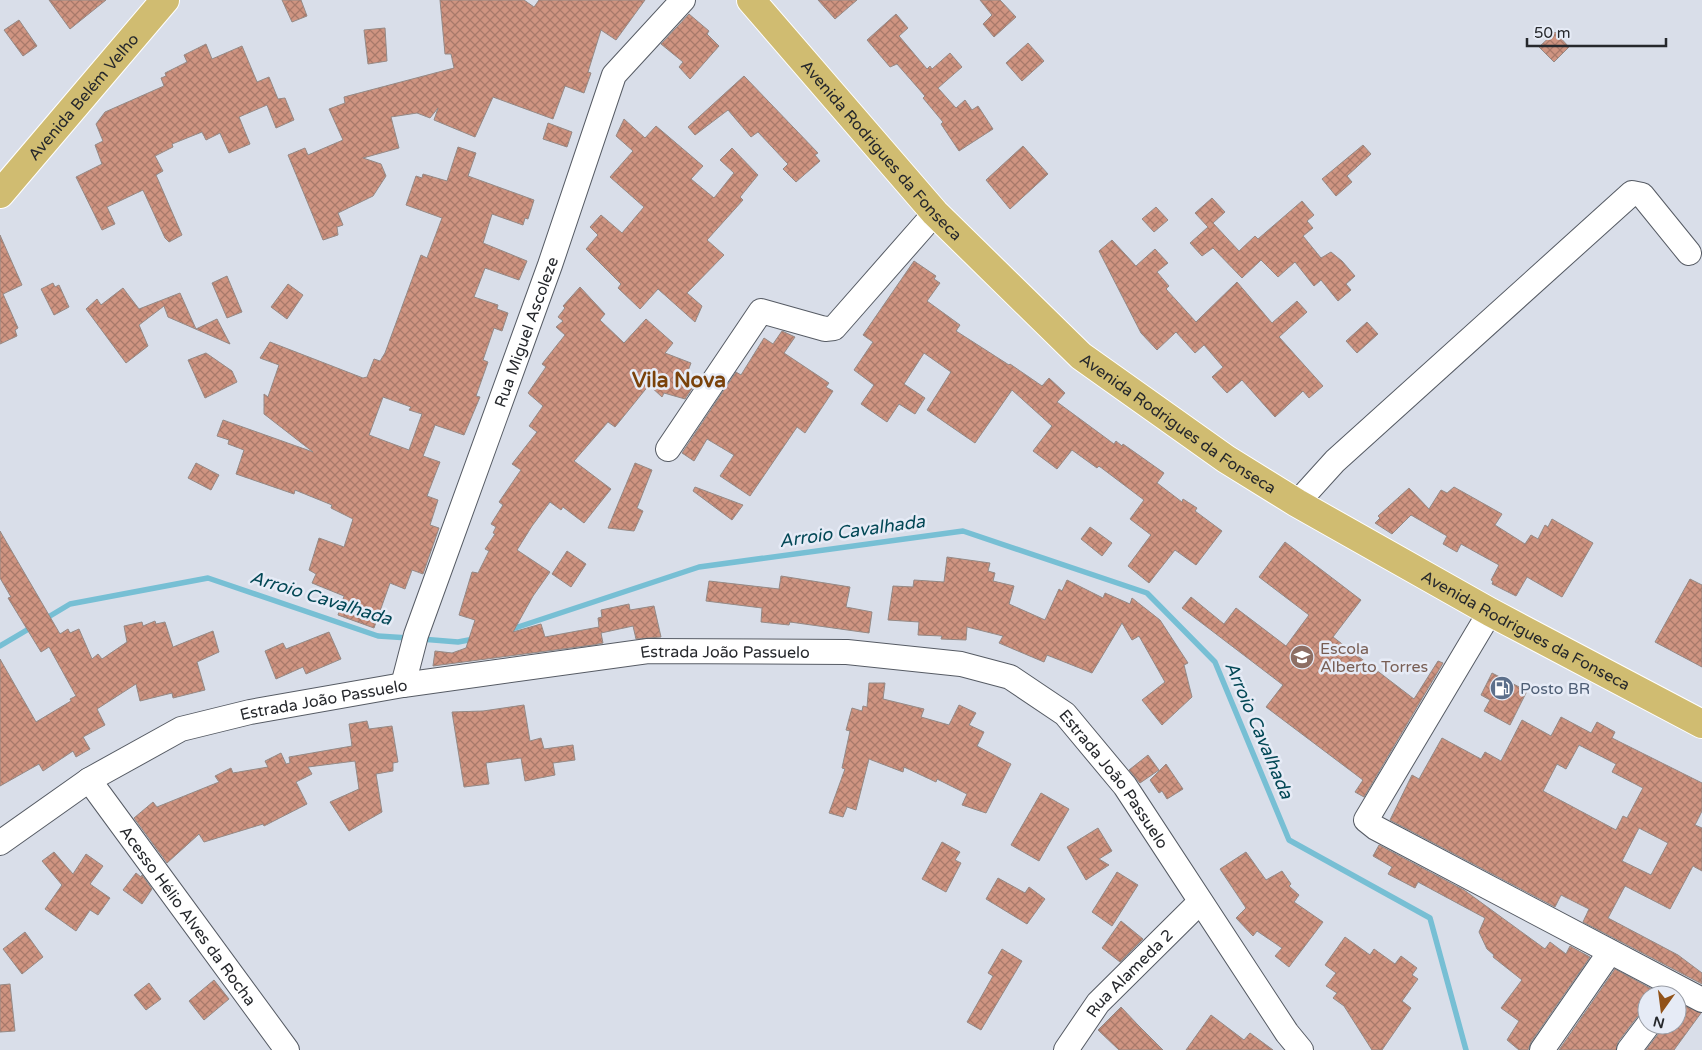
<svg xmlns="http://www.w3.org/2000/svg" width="1702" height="1050" viewBox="0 0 1702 1050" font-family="'Varela Round',sans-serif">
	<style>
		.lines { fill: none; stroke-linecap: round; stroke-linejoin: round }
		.stream { stroke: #77bfd4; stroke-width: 5.5 }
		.building { fill: url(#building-cross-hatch); stroke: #958985; fill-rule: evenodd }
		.minor-casing { stroke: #565b64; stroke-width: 26 }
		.major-casing { stroke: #fff; stroke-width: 30 }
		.minor { stroke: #fff; stroke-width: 24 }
		.major { stroke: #d0bc71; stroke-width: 28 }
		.labels { text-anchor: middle; stroke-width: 5; stroke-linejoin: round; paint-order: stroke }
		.street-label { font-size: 16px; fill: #26282c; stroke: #e6ebf6 }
		.education-label { font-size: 16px; fill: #785e54; stroke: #e6ebf6; text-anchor: start }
		.service-label { font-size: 16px; fill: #4e5e75; stroke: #e6ebf6; text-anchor: start }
		.water-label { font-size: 18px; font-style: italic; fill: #024755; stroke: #e6ebf6 }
		.district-label { font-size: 21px; font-weight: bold; fill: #7a420a; stroke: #e6ebf6 }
	</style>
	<defs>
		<pattern id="building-cross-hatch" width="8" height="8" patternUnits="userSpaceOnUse" patternTransform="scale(1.25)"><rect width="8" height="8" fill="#cf9481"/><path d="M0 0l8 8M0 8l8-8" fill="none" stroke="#a8796a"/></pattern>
	</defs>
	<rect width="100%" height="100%" fill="#d9dee9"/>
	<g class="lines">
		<g class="stream">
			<path d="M45,619L70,604L208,578L378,636L409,638"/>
			<path d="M509,630L699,567L963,531L1147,593L1215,662L1289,840L1430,918L1466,1050"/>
			<path d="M421,639L458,642L474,639"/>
			<path d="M0,646L32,627"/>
		</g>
	</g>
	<g class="building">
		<path d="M49,0H106L70,29Z"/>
		<path d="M282,0H301L307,16L292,22Z"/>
		<path d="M440,0H524L534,7L539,0H645L616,40L601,30L588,72L591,73L584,93L565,86L553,119L493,97L475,137L434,120L438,108L430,118L417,113L391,117L399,148L363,158L381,164L386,176L373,196L338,213L343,225L337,227L338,235L323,240L288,155L305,148L308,155L343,140L329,109L345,103L344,97L454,68L451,54H445Z"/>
		<path d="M818,0H857L835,19Z"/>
		<path d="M980,0H1000L1016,17L994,37L983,24L992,15Z"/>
		<path d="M689,14L709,31L707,34L719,46L690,79L679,67L683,62L661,44Z"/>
		<path d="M896,14L908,28L899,36L927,69L930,66L932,69L950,53L962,67L938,88L956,108L965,100L972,110L978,106L993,129L959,151L941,124L943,122L923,98L925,96L897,64L890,67L867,40Z"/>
		<path d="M19,20L37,46L23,56L4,30Z"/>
		<path d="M385,28L387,61L368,64L364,30Z"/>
		<path d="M1555,32L1569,47L1554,62L1539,47Z"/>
		<path d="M1028,43L1044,61L1022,81L1006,63Z"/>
		<path d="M206,44L212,59L242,46L257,82L269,77L278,99L285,98L294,120L276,128L267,105L239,117L250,144L229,153L220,133L206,140L202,132L172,144L173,147L155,156L163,171L156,175L182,235L169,242L165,238L143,190L107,207L115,224L102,230L76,177L102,164L95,145L103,141L96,124L105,112L164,86L161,78L166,76L165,73L187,62L184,55Z"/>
		<path d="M744,76L818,153L815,155L820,161L796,182L783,169L788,164L758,132L751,137L728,110L695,135L688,127Z"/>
		<path d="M624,119L645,138L656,126L703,166L691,179L714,198L734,173L720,160L732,148L758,175L740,197L743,200L707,240L724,255L687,293L702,306L695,322L658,289L640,309L618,288L621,284L586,249L598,235L590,227L601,215L622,233L644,207L610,177L633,151L616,136Z"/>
		<path d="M548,123L572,132L567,147L543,139Z"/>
		<path d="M1363,145L1371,154L1347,176L1352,182L1336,196L1322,179Z"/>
		<path d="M1023,146L1048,174L1010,209L986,180Z"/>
		<path d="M458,147L476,153L468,176L534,200L528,219L525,218L523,225L492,214L483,243L527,261L519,280L485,268L474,297L498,305L497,309L508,313L502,331L494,328L483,360L488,362L476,396L480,397L464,435L435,425L423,456L440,462L427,496L438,500L430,525L439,528L423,574L412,570L405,589L390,583L374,628L338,615L344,596L312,583L316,574L309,570L319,538L344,547L353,519L331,508L332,505L295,490L294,494L236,474L244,450L228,444L229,440L217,436L223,420L313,452L264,414V394L268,397L279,365L260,358L270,342L363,378L367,377L374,359L380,361L385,353L421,255L427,258L442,218L406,205L416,176L422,178L423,174L447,181ZM383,397L411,407L409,410L422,414L409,450L369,435Z"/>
		<path d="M1212,198L1225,212L1213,223L1239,251L1255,236L1258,239L1302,201L1314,215L1307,221L1313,228L1303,236L1321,258L1331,252L1342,261L1355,276L1346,284L1351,290L1338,301L1321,280L1314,286L1295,262L1278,277L1261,260L1242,278L1213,248L1202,256L1190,243L1208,227L1195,213Z"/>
		<path d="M1156,207L1168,220L1154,232L1142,219Z"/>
		<path d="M0,235L22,285L3,294L18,328L15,330L17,336L0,344Z"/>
		<path d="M1112,240L1136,266L1155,249L1168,263L1157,272L1169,286L1166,289L1196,322L1237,282L1272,323L1297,301L1307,312L1279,337L1323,386L1309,398L1303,391L1275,417L1242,380L1227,393L1212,377L1223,367L1204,345L1195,353L1176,332L1157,350L1141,333L1099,251Z"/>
		<path d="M914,261L936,276L934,279L940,283L927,301L960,325L956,331L1009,365L1010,364L1042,386L1049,378L1065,393L1057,402L1114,444L1116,441L1122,446L1123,444L1164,473L1157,483L1182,502L1183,499L1197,508L1195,511L1222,531L1196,565L1175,550L1149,583L1128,566L1151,535L1130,519L1144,500L1099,466L1097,468L1072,450L1057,469L1033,451L1052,426L1012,390L975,443L927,410L951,372L924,353L904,384L925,398L915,414L899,404L887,422L861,404L874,385L854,370L873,342L863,335Z"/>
		<path d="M227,276L242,312L227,318L212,283Z"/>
		<path d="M53,283L55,287L59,285L69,307L54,315L41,289Z"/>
		<path d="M288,284L303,295L287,319L271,307Z"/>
		<path d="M580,287L605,314L600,320L624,343L646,319L673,343L665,353L691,363L686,376L697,381L685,399L664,393L662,397L649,385L615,427L608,422L574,461L611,489L584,523L563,507L561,510L550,502L532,526L517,550L550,572L533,596L513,632L541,624L545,637L599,627L598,618L602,617L601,610L629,604L630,610L654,606L661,637L636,639L633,626L601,633L603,643L593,645L433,666L435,651L452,653L466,648L475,620L459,615L472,572L478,573L489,551L485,549L495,534L493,533L496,527L491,524L503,505L499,502L521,470L512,464L537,432L529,426L543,406L528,393L546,367L542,364L565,335L556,327L563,321L558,317L565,308L563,306Z"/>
		<path d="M123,288L139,309L180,293L196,329L217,319L230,344L168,317L164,306L139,325L148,346L126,363L86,309L97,299L101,305Z"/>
		<path d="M1367,322L1378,334L1357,353L1346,341Z"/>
		<path d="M782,331L795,337L784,353L829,383L826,387L833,391L805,433L797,427L750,496L720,476L734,455L707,439L694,461L682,453L736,372L741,375L764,338L773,344Z"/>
		<path d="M206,353L232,371L237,382L205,398L188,360Z"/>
		<path d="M196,463L219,475L211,490L188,478Z"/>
		<path d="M635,463L652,470L637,508L643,511L634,531L608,528Z"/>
		<path d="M695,487L743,505L732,520L693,491Z"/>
		<path d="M1454,487L1502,514L1495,525L1525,544L1531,535L1538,539L1545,525L1548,527L1552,519L1593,543L1562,597L1527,577L1516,596L1492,584L1493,581L1491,580L1499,565L1461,544L1457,552L1443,544L1447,536L1411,515L1392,534L1375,523L1380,518L1378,516L1409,488L1429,509L1441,490L1447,493Z"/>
		<path d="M1090,527L1112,543L1102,556L1081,539Z"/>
		<path d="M0,531L60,634L68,629L70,633L79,629L92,659L98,654L102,659L127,642L124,626L142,622L143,626L155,621L156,624L165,622L173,647L213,631L219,652L197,662L205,690L173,698L172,693L140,701L136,684L97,709L105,725L83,737L90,749L76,757L73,751L43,771L39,764L0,786V659L36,722L71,701L70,699L76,696L49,647L41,652L8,598L11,597L0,578Z"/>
		<path d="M1285,542L1361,600L1333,637L1414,699L1438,661L1443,663L1364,797L1355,792L1363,780L1266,707L1283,685L1182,608L1191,597L1224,624L1236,608L1286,646L1309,615L1259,577Z"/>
		<path d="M567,551L586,564L571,587L552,574Z"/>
		<path d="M947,557L990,563L988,571L995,573L993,581L1014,586L1009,604L1045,620L1059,589L1062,591L1067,580L1103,598L1105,593L1130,604L1132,598L1160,620L1188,663L1184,665L1192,697L1162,725L1142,700L1165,682L1139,636L1132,640L1122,623L1092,673L1047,655L1044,662L999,643L1003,636L967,627L966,640L941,639L942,636L918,635L919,622L888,620L893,586L913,587L914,580L944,582Z"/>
		<path d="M781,576L850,587L846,607L872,612L869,633L790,622L789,625L761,622L762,608L706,601L709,581L779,589Z"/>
		<path d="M1690,579L1702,585V667L1655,642Z"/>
		<path d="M329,632L341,659L306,674L303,667L276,679L265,651L283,643L286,649Z"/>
		<path d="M1492,673L1527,691L1510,725L1484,711L1490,700L1481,695Z"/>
		<path d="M869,683H885L883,699L924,709L921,717L949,725L959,705L976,713L969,725L984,732L977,746L1011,764L986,813L962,805L967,794L937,779L936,782L904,767L903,772L869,759L856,810L847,807L843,817L829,813L845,769L842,768L850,731L846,730L852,708L862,711L863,706L867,707Z"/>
		<path d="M524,705L530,741L541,738L544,749L573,745L575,760L553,763L555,775L525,781L521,758L486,763L489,784L464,787L452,712L483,711Z"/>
		<path d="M1561,717L1591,733L1597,722L1615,732L1612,738L1702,783V811L1695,825L1702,828V871L1693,866L1670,909L1625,886L1608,918L1678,955L1702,973V984L1583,922L1589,909L1561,895L1555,907L1390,820L1412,775L1419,779L1442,738L1481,759L1485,752L1501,761L1522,720L1551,736ZM1579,745L1616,764L1612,772L1643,788L1627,818L1623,816L1616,830L1543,791L1557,764L1566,769ZM1639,828L1668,843L1651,875L1622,861Z"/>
		<path d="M367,721L369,729L392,726L398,762L393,763V771L376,774L382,812L349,831L330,802L359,789L355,761L308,767L312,774L296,782L307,804L264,826L263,824L204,842L199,834L167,863L134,818L153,802L157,807L219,782L215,776L231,768L233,773L268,767L265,761L281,753L286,764L290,763L289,757L352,746L349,724Z"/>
		<path d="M1148,755L1159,770L1140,783L1129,770Z"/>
		<path d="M1166,764L1183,789L1167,799L1162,791L1159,793L1150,780Z"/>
		<path d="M1041,793L1069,809L1039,861L1011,845Z"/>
		<path d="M1098,828L1112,851L1099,859L1109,865L1086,880L1067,847Z"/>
		<path d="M942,842L960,852L955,860L961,863L946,892L922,879Z"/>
		<path d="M1379,845L1464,890L1545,949L1550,942L1566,954L1570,946L1590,957L1531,1042L1528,1050H1519L1507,1040L1519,1021L1501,1008L1522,980L1493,957L1494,955L1487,949L1479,932L1485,918L1418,882L1415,888L1388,874L1392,867L1373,856Z"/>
		<path d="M54,852L73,874L86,854L103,866L90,884L110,898L98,915L90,910L76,931L45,909L62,885L42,861Z"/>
		<path d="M1246,852L1266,880L1282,871L1291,884L1289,886L1299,895L1294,902L1323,922L1289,967L1275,956L1282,948L1257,931L1253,936L1236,918L1246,908L1220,869Z"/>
		<path d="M1117,872L1138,885L1112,926L1092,912Z"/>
		<path d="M136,873L141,877L142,875L152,889L142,904L123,890Z"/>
		<path d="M998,878L1025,893L1029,887L1045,899L1027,924L986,899Z"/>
		<path d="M1121,921L1143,939L1120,962L1102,948Z"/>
		<path d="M25,932L43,957L22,974L3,949Z"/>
		<path d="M1345,937L1370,955L1374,949L1395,964L1401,956L1417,968L1412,975L1418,979L1402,1001L1411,1008L1382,1050H1372L1344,1006L1333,998L1337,993L1326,986L1336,973L1325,965Z"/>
		<path d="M1002,949L1022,961L981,1030L967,1022L993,976L988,973Z"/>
		<path d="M1615,969L1663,995H1647V1012L1637,1017L1618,1042L1616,1050H1559Z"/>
		<path d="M214,980L229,999L204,1020L189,1001Z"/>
		<path d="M149,983L161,999L146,1010L134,995Z"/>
		<path d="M10,984L15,1031L0,1032V985Z"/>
		<path d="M1677,1002L1701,1013L1674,1050H1646L1659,1033L1661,1025H1677Z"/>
		<path d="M1121,1007L1138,1025L1163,1050H1119L1098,1030Z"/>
		<path d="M1211,1015L1244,1040L1250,1033L1273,1050H1186Z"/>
	</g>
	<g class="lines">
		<g class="minor-casing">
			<g id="minor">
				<path d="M668,449L761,311L825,329L834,328L935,213"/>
				<path d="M1297,503L1335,461L1632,193L1642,195L1689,253"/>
				<path d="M1490,612L1366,820L1376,828L1702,1000"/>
				<path id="s1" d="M403,685L416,635L550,265L614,75L683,0"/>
				<path id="s2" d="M89,780L287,1050"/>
				<path id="s3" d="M0,843L89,780L181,729L250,712L403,685L648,651L847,652L961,664L1010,677L1065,714L1125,786L1287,1033L1301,1050"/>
				<path id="s4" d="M1066,1050L1098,1003L1200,902"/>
				<path d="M1542,1050L1610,952"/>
				<path d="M1629,1050L1648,1025"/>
			</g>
		</g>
		<g class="major-casing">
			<g id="major">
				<path id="s5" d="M751,0L935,213L1081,356L1226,459L1297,503L1490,612L1702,724"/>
				<path id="s6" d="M0,194L165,0"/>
			</g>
		</g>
		<use href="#minor" class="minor"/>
		<use href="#major" class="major"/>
	</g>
	<defs>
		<g id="school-disc" transform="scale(1.25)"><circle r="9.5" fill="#8d6e63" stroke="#e6ebf6"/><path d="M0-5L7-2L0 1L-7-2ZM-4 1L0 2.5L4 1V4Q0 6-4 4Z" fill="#fff"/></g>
		<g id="fuel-disc" transform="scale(1.25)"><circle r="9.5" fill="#5c6f8a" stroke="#e6ebf6"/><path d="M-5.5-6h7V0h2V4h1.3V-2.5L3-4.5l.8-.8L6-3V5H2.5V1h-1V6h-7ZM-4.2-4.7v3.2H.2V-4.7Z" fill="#fff"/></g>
	</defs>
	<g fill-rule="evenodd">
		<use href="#school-disc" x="1302" y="657"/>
		<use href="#fuel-disc" x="1502" y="688"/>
	</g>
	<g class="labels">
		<g class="street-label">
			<text dy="6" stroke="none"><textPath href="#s6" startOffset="128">Avenida Belém Velho</textPath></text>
			<text dy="6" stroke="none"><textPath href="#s5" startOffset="199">Avenida Rodrigues da Fonseca</textPath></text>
			<text dy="6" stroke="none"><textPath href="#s1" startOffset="374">Rua Miguel Ascoleze</textPath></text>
			<text dy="6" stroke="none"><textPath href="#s5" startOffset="604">Avenida Rodrigues da Fonseca</textPath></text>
			<text dy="6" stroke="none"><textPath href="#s5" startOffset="1009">Avenida Rodrigues da Fonseca</textPath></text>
			<text dy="6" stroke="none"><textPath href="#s3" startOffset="765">Estrada João Passuelo</textPath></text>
			<text dy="6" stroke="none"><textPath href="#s3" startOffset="360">Estrada João Passuelo</textPath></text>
			<text dy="6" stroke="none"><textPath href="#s3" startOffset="1200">Estrada João Passuelo</textPath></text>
			<text dy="6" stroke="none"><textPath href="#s2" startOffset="168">Acesso Hélio Alves da Rocha</textPath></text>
			<text dy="6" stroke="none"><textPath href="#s4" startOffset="100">Rua Alameda 2</textPath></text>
		</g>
		<g class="education-label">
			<text x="1320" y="654">Escola<tspan x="1320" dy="18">Alberto Torres</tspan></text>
		</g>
		<g class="service-label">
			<text x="1520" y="694">Posto BR</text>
		</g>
		<g class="water-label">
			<text transform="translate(852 531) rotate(-8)" y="6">Arroio Cavalhada</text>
			<text transform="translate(321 598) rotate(17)" y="6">Arroio Cavalhada</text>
			<text transform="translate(1259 730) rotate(67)" y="6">Arroio Cavalhada</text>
		</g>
		<g class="district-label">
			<text x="679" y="387">Vila Nova</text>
		</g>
	</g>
	<g transform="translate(1662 1010) rotate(194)"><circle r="24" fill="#e6ebf6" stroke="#999da5"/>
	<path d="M0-4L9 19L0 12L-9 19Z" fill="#915219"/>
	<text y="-8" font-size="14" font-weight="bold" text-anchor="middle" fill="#26282c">N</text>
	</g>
	<path d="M1527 38v8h139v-8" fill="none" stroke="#26282c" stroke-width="2.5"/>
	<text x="1534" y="38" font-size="15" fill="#26282c" stroke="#e6ebf6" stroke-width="4" paint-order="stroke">50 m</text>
</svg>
